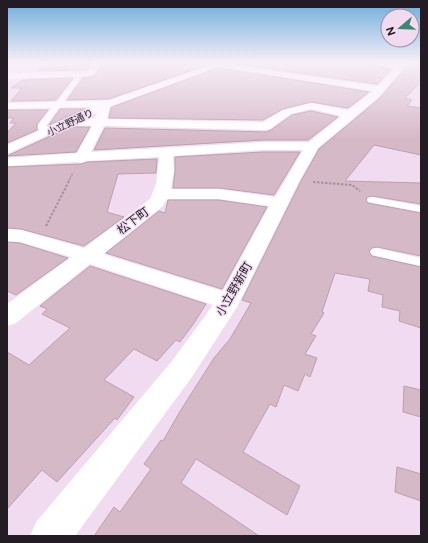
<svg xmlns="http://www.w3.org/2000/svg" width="428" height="543" viewBox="0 0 428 543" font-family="Figtree,'Noto Sans JP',sans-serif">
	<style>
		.building { fill: #d6b9c7; stroke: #bca0ad }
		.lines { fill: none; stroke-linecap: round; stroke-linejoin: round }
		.path-far1 { stroke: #a191a2; stroke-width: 1.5; stroke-dasharray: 1.5 1; stroke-linecap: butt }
		.path { stroke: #a191a2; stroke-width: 2; stroke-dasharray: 2.5 1.5; stroke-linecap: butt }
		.service { fill: #fff; fill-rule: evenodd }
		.minor { fill: #fff; fill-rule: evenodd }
		.tertiary { fill: #fff; fill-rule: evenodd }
		.primary { fill: #fff; fill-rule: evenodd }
		.labels { text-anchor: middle; stroke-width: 3; stroke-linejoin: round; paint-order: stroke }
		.far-street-label { font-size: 10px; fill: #231c24; stroke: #f0dbf1 }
		.street-label { font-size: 12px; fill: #231c24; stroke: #f0dbf1 }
	</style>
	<rect width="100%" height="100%" fill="#f0dbf1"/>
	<g class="building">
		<path d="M49,63H92L87,70L37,71Z"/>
		<path d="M103,63H179L207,65L109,99L67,100L83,78L94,76Z"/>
		<path d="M239,63H371L376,66L392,69L377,84L236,64Z"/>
		<path d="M410,63H421V82L405,98L412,100L407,106L421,108V155L374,145L345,181L421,183V204L372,196L368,197L366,199L368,203L421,213V256L377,247L372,248L369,251L372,256L421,267V328L399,321L400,311L382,307L383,295L368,291L370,279L335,273L322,312L324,313L311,334L316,336L305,354L317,358L310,377L305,374L298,391L284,385L276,407L270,404L243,452L300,486L287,515L196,459L181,483L259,536H94L114,507L120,512L151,469L144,464L161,440L163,441L179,413L214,358L230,339L251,303L242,300L301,181L319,149L380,98Z"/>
		<path d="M218,68H220L369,92L348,108L311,102L283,109L263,120L109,118L111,108L115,106Z"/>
		<path d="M73,78L56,100L11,101L22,88H11L23,80Z"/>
		<path d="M60,109H85L49,125Z"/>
		<path d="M7,110H48L37,124V130L7,143V133L16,123H10L14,118H7Z"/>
		<path d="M311,111L338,117L308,140H263L94,150L105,128L266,132L271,130L292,115Z"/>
		<path d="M70,127H90L76,152L7,156Z"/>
		<path d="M263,152H300L274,195L219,188H173L175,171V157Z"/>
		<path d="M157,159L156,173L118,174L107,212L124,217L84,246L21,229L7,228V167L81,164L87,162Z"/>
		<path d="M168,200H219L267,207L222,289L106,253L159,211L165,213Z"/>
		<path d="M7,242L20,243L68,258L16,295L7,291Z"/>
		<path d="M90,266L206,304L194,323L180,342L176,340L157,361L134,349L104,380L134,397L117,420L115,418L57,482L42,470L7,509V352L29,365L70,328L42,314L47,309L40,306Z"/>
		<path d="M404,386L421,390V417L403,412Z"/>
		<path d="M397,467L421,474V501L395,492Z"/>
	</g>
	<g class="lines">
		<path class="path-far1" d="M68,182L73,173"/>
		<g class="path">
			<path d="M313,182L352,185L360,191"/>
			<path d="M46,226L69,181"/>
		</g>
		<g class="service">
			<path d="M79,73L84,74L46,126L52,129V133H46L38,129V125Z"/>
			<path d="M372,197L421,206V212L368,202L367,200L368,198Z"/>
			<path d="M377,248L421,258V266L372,255L370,252L372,249Z"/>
		</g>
		<g class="minor">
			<path d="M94,63H102L93,75L90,76L7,79V73L88,71Z"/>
			<path d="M217,63L378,86L395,68L376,65L372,63L404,64L405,66L379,97L318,148L300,180L237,307L192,377L75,536H30L36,522L172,361L213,305L90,264L16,323L7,326V304L71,257L20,242L7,241V229L21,230L84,248L150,199L156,184L159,158V157L87,161L81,163L76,162L7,166V158L77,153L92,126L66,125L64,122L66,119L95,118L99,107L7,109V103L110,100L115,103L110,106L107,119L263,122L283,110L311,103L348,110L373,91L220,67H217ZM311,109L341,116L309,142H263L91,152L104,126L266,130L270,129L291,114ZM263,150H303L275,197L219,189H171L174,171L173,156ZM167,199H219L269,206L223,291L103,254L163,206Z"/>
		</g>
		<path class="tertiary" d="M400,63H409L401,68L397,66Z"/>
		<path class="primary" d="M217,63H229L114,105L7,154V145L106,101Z"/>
	</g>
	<linearGradient id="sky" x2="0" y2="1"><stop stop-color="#6bacda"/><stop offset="0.45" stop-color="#f8eff9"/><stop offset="1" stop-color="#f8eff9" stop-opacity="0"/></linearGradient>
	<rect width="428" height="139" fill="url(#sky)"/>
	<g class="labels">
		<g class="far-street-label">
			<text transform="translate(70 122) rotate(-25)" y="4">小立野通り</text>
		</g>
		<g class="street-label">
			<text transform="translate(133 221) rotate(-37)" y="4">松下町</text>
			<text transform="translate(234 289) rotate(-60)" y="4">小立野新町</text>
		</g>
	</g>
	<rect width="428" height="543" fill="none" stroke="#231c24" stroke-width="16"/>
	<g transform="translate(400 28) rotate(251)"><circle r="19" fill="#f0dbf1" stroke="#9e8f9f"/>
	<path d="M0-3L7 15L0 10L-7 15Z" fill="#408476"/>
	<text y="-6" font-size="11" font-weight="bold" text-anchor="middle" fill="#231c24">N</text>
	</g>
</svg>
